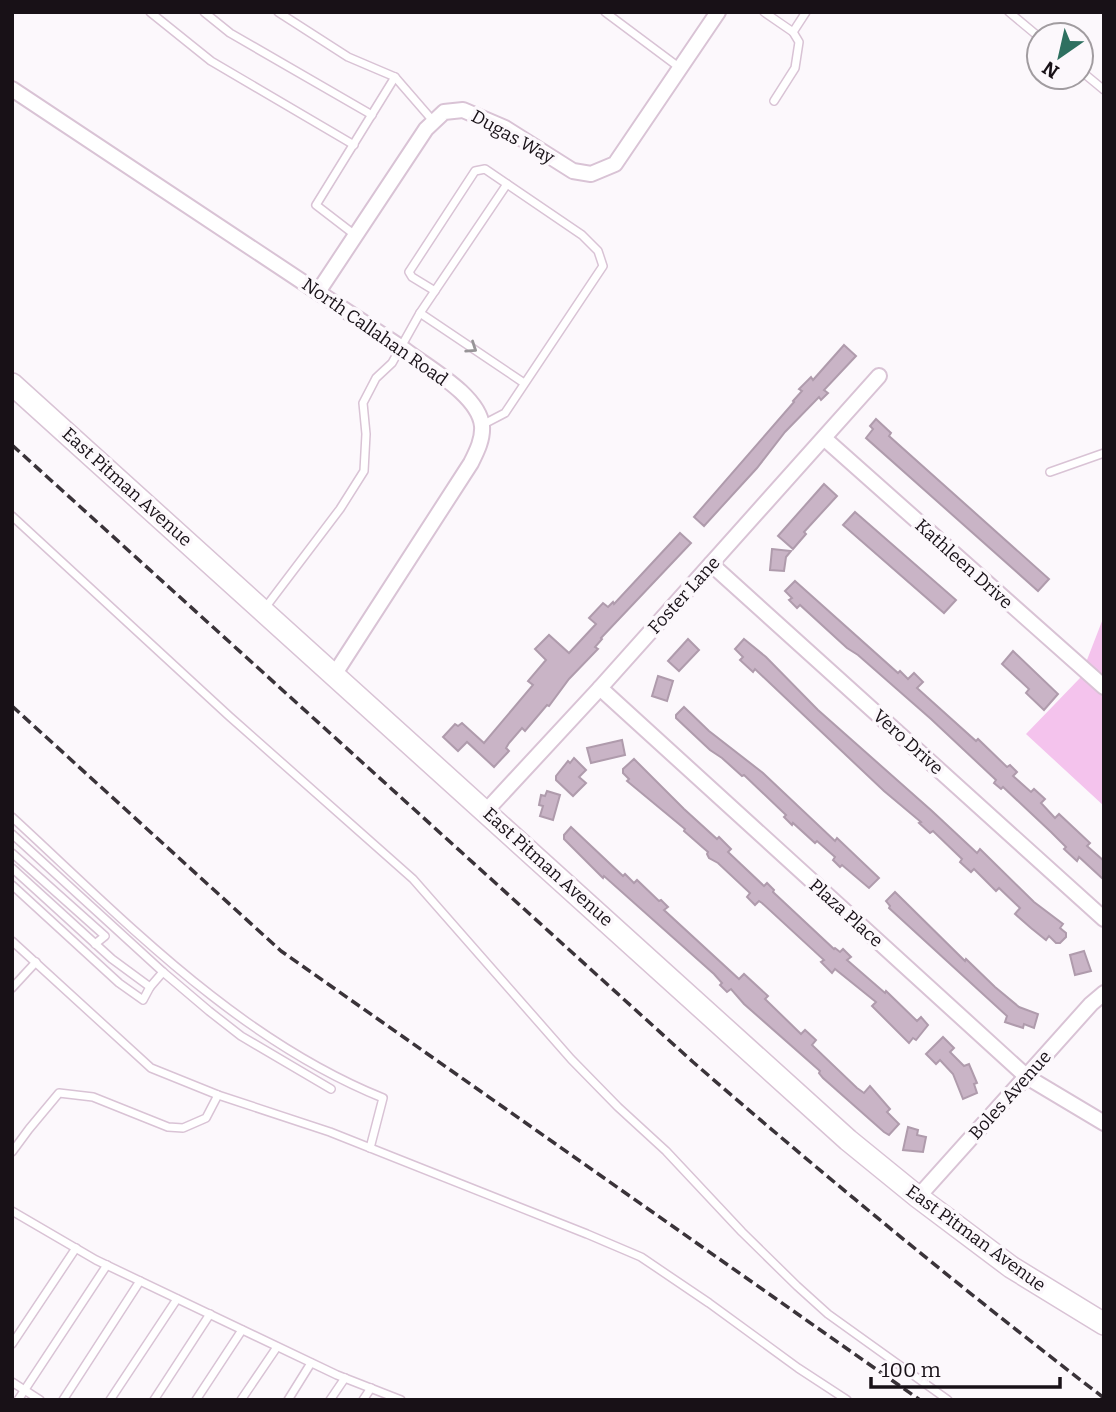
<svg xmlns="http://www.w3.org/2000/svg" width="1116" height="1412" viewBox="0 0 1116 1412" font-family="Bitter,serif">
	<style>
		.green { fill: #f4c3ed }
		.building { fill: #c9b4c6; stroke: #af9bac; stroke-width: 2 }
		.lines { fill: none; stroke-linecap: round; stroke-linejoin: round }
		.lane-casing { stroke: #d9c3d5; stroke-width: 10 }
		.street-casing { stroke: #d9c3d5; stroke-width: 18 }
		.secondary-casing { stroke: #d9c3d5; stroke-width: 24 }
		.lane { stroke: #fff; stroke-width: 7 }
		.street { stroke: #fff; stroke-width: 14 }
		.secondary { stroke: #fff; stroke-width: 21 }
		.rail { stroke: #3a3339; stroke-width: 3.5; stroke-dasharray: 10 5; stroke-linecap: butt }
		.oneway { stroke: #979497 }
		.labels { text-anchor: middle; stroke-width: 7; stroke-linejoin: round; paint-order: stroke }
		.street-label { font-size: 18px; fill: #181117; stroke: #fcf8fc }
	</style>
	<rect width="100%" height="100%" fill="#fcf8fc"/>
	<path class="green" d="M1104,616V806L1026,734L1080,678Z"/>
	<g class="building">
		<path d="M844,345L856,356L824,390L828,393L821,400L819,397L785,432L757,468L704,526L694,517L794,402L793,401L802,391L799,389L811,377L813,380Z"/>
		<path d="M876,419L891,433L889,436L1049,579L1038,591L866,438L873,429L870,426Z"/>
		<path d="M824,484L837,496L804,532L806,534L793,549L778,536Z"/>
		<path d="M855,512L956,600L944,613L843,525Z"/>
		<path d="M680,533L691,543L601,638L602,639L595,647L598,649L569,679L549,706L547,705L525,731L522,728L509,743L506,748L509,751L494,767L467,742L458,751L443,737L455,724L458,726L462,723L484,743L533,685L528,681L546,660L535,649L549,635L569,653L596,624L589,618L603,603L608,607L613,602L614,604Z"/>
		<path d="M772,549L791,551L786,557L784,571L770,570Z"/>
		<path d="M795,581L898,673L900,671L908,679L914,673L923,682L917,688L927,697L976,741L978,739L1007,767L1010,765L1017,772L1013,776L1031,792L1034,789L1045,799L1041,803L1055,818L1059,814L1090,843L1087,846L1104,861V880L1079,857L1077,861L1064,849L1066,847L1051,832L1003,787L1001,789L994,783L996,780L931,719L858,655L847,648L800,605L797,608L789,600L792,598L785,591Z"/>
		<path d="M688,639L699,650L679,671L668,661Z"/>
		<path d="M744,639L766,657L818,710L932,811L977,853L980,849L1034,902L1063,924L1060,928L1066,933V937L1060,943H1056L1049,936L1046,940L1031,928L1015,914L1020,908L999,888L996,891L974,869L971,872L960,862L962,859L933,831L930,833L919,823L921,822L884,791L755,669L753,672L740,660L743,657L735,649Z"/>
		<path d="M1013,651L1058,694L1044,710L1026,693L1029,689L1002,664Z"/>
		<path d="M658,676L673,681L667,701L652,696Z"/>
		<path d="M684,707L709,731L763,773L835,841L837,838L879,878L869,888L842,865L840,867L833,860L835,857L817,841L815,843L793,823L792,825L784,817L786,815L744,775L742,776L722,758L710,750L676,718V715Z"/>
		<path d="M622,740L625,755L591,763L587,748Z"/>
		<path d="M574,758L586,770L579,777L586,783L573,796L556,780V776L568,761L570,763Z"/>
		<path d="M634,759L684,809L717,839L719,837L731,849L728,852L764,886L767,883L774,890L773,892L834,949L835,948L840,952L843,949L851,957L847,960L885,993L886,991L917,1021L921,1017L928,1025L916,1040L913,1038L909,1043L872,1006L876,1002L835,969L832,973L821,962L824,960L762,903L759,901L755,905L747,897L750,893L718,863L709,858L707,854L708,852L684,831L685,829L627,781L629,779L623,773V769Z"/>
		<path d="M547,791L560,795L553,820L540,816L543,806L539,805L541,795L545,796Z"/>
		<path d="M571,827L623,876L625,874L634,883L637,880L659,901L661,900L668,907L664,910L739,979L744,974L768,996L765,999L801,1034L805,1030L816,1040L812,1045L857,1088L864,1093L870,1086L890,1109L887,1112L899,1124L889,1135L884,1132L823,1078L819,1073L820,1071L744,1004L731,989L727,992L720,985L722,983L714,974L604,876L603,878L564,839V835Z"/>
		<path d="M895,892L965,961L966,959L995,987L1019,1007L1038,1014L1034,1028L1024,1024L1023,1028L1005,1022L1007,1016L889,908L890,906L886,901Z"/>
		<path d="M1084,951L1091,971L1075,975L1070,955Z"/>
		<path d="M943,1037L954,1048L950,1052L964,1066L969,1064L977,1083L974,1084L977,1093L963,1099L953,1074L940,1060L936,1064L926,1054Z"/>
		<path d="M908,1127L918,1130L917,1135L926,1137L923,1152L903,1150Z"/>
	</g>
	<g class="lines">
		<g class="lane-casing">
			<g id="lane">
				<path d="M150,12L211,61L354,145"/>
				<path d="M204,12L230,33L372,115"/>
				<path d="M278,12L348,57L395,77L434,122"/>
				<path d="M605,12L680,68"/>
				<path d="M764,12L793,32L806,12"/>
				<path d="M1009,12L1039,37"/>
				<path d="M1081,71L1104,90"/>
				<path d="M774,101L795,68L799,42L793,32"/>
				<path d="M355,235L316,205L395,77"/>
				<path d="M435,291L412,277L409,272L475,171L485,169L507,184"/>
				<path d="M420,313L524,383"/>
				<path d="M1050,472L1104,453"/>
				<path d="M12,516L229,716L413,879L571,1059L618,1107L666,1151L742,1232L797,1286L828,1314L948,1400"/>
				<path d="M265,608L340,509L364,471L366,434L363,403L376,378L392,363L420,313L507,184L582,235L598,251L603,266L505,413L482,425"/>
				<path d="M12,817C126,922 237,1039 383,1098L370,1148"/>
				<path d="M12,834L163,972L209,1011L241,1036L331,1089"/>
				<path d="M12,853L105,936L95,944"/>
				<path d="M12,868L112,959L150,987"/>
				<path d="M12,885L119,983L143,1000L150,987L163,972"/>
				<path d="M12,941L151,1068L218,1095L330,1132L587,1234L641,1257L709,1303L798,1368L847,1400"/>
				<path d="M12,988L36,962"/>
				<path d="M12,1152L29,1129L59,1093L93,1097L168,1127L183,1128L206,1118L218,1095"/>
				<path d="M12,1211L96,1260L337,1375L401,1400"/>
				<path d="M12,1344L76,1248"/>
				<path d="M12,1382L40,1400"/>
				<path d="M18,1400L107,1265"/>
				<path d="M63,1400L140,1281"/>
				<path d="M110,1400L177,1299"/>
				<path d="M154,1400L210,1314"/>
				<path d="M196,1400L242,1330"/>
				<path d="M241,1400L277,1347"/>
				<path d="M288,1400L311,1363"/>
				<path d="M330,1400L345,1378"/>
				<path d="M363,1400L371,1388"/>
			</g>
		</g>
		<g class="street-casing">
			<g id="street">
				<path d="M12,89L405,350C428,368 479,395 482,426C483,439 477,451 471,463L334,675"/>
				<path d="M318,292L426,129L444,112L463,110L505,128L573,171L591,174L615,164L718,12"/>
				<path d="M825,439L1104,687"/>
				<path d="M711,564L1104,919"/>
				<path d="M600,688L1027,1077L1104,1123"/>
				<path d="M486,811L600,688L879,376"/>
				<path d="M918,1197L1091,1004L1104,993"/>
			</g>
		</g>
		<g class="secondary-casing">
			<path id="secondary" d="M12,384L848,1140L918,1197L1011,1267L1104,1324"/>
		</g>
		<use href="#lane" class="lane"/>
		<use href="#street" class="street"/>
		<use href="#secondary" class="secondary"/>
		<g class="rail">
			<path d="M12,445L693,1062C827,1178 963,1290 1104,1398"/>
			<path d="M12,706L281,951L920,1400"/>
		</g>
	</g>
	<defs><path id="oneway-chevron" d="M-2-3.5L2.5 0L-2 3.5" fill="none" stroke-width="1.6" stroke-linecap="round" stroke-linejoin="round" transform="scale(1.75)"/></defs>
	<use class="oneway" href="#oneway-chevron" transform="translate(472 348) rotate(34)"/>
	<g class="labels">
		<g class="street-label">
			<text transform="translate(513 137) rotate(29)" y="6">Dugas Way</text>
			<text transform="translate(375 332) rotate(35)" y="6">North Callahan Road</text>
			<text transform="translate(127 487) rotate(42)" y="6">East Pitman Avenue</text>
			<text transform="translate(964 564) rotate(42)" y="6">Kathleen Drive</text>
			<text transform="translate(684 595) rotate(-48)" y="6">Foster Lane</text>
			<text transform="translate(908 742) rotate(42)" y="6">Vero Drive</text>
			<text transform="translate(548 867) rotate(42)" y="6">East Pitman Avenue</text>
			<text transform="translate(846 913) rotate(42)" y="6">Plaza Place</text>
			<text transform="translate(1010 1095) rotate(-48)" y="6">Boles Avenue</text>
			<text transform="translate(976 1238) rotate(36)" y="6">East Pitman Avenue</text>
		</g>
	</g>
	<rect width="1116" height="1412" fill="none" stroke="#181117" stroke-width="28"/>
	<g transform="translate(1060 56) rotate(214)"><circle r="33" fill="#fcf8fc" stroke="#a19ca0" stroke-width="2"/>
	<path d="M0-5L12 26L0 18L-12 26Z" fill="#2e7060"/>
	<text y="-10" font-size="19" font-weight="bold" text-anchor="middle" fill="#181117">N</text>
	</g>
	<path d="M871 1377v10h189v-10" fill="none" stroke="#181117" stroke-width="3.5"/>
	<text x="881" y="1377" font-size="21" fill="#181117" stroke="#fcf8fc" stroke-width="5" paint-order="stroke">100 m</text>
</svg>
